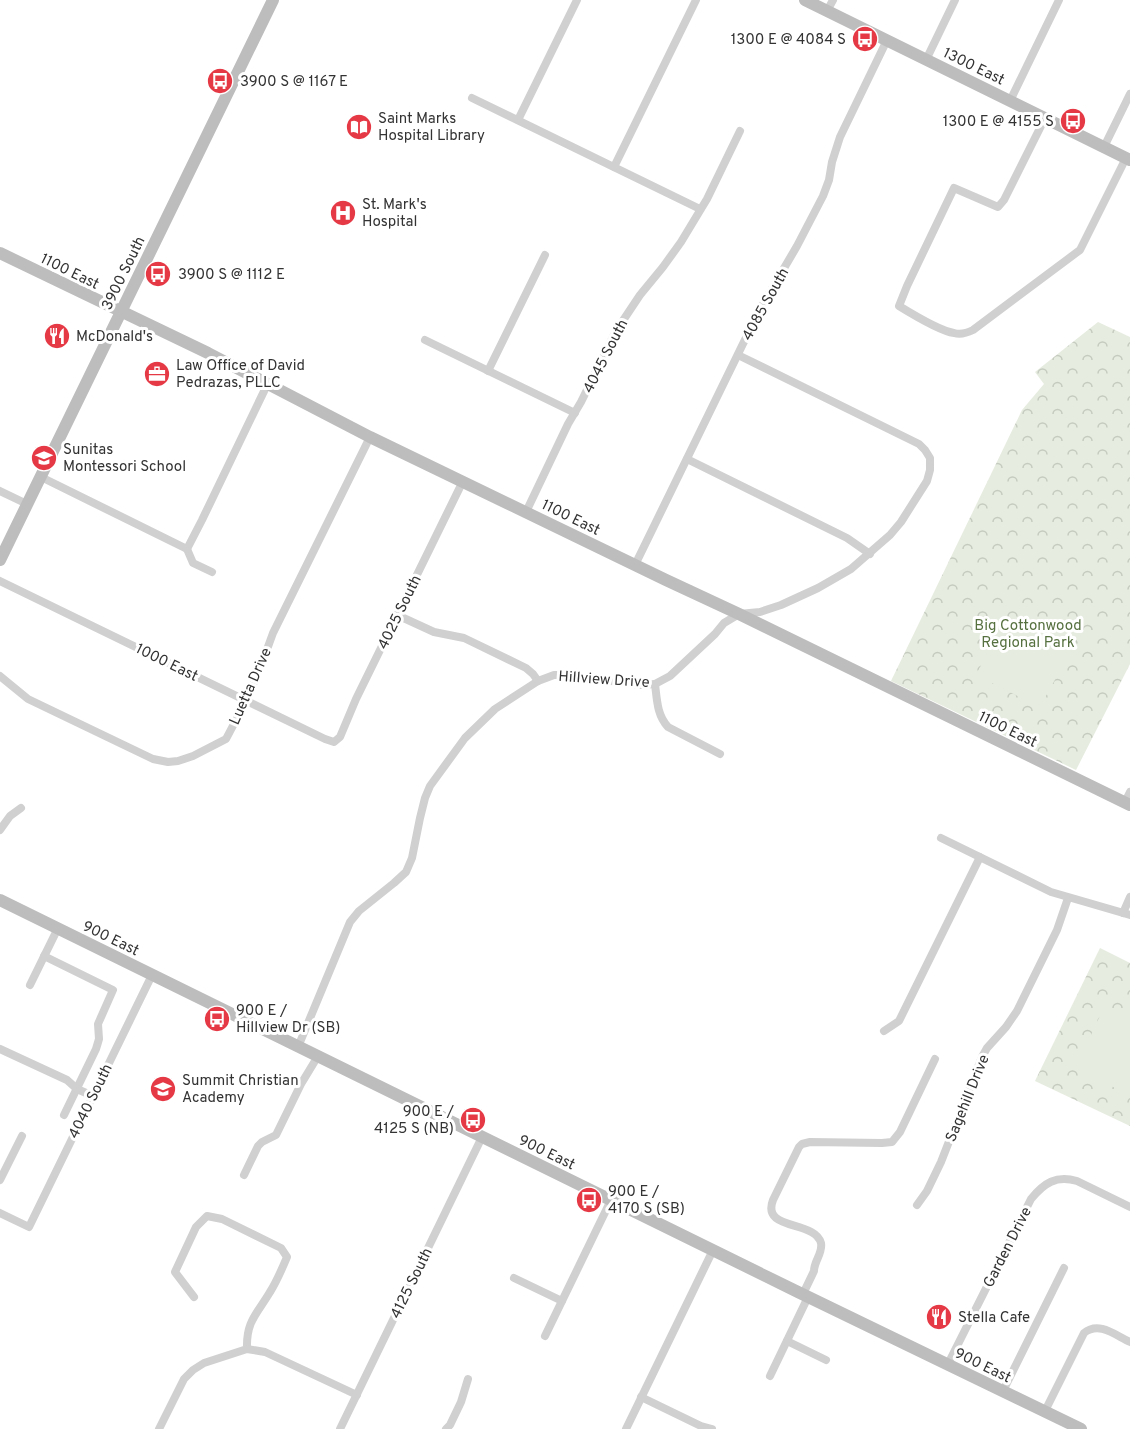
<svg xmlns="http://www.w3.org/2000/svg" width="1130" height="1429" viewBox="0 0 1130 1429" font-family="Overpass,sans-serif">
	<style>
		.forest { fill: url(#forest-crowns) }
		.garden { fill: #e6ecdf }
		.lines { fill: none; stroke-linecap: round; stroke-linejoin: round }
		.street { stroke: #d0d0d0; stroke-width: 8 }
		.secondary { stroke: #bdbdbd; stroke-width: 12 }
		.labels { text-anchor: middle; stroke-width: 6; stroke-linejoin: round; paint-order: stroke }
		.poi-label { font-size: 15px; fill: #333; stroke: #fff; text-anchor: start }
		.street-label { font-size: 15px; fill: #333; stroke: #fff }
		.park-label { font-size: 15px; fill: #56703f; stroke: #fff }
	</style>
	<defs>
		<pattern id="forest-crowns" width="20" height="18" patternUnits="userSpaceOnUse" patternTransform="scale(1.5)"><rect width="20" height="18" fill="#e6ecdf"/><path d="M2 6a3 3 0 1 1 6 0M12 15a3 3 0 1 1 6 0" fill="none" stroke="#c6cbc0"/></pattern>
	</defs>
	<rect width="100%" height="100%" fill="#fff"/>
	<g class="forest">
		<path d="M1098,322L1130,337V664L1076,770L891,681L1022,410L1044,384L1035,372Z"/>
		<path d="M1100,948L1130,963V1126L1035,1081Z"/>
	</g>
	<g class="garden">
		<path d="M1049,628L1065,635L1076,642L1042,703L1035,705L976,675C988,652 997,635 1024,629C1032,628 1041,629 1049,628Z"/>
		<path d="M1105,1005L1130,1017V1095L1075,1069Z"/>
	</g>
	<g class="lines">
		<g class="street">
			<path d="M827,11L833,0"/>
			<path d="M926,60L955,0"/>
			<path d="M472,98L700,209"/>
			<path d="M1010,101L1059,0"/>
			<path d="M1045,118L1004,200L998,207L954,188L907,286L899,306C912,314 940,331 954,333C961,335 967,333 973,330L1080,250L1126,158"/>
			<path d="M518,120L577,0"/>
			<path d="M1104,147L1130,94"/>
			<path d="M614,167L696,0"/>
			<path d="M425,340L575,413"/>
			<path d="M488,371L545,255"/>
			<path d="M687,459L847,538L870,554"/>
			<path d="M41,477L187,549L193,563L212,572"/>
			<path d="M0,491L27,504"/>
			<path d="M526,512L568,424L581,402L616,331L640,295L663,267L681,242L707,199L740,131"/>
			<path d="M187,549L202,520L267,385"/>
			<path d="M635,565L759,311L797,246L823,196L829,180L832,162L840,137L887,40"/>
			<path d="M0,581L325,739L334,742L340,737L356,699L463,481"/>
			<path d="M397,615L434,632L464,638L526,668L533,674L538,681"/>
			<path d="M0,676L28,699L153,759L168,762L178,761L193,756L226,739L246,701L261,666L273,633L370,437"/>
			<path d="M655,684C657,700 657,715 668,727L720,754"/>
			<path d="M1125,802L1130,792"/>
			<path d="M0,830L10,816L21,808"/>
			<path d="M941,838L1051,892L1130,915"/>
			<path d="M1123,913L1130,897"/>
			<path d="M44,956L113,990L98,1024L99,1039L96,1049L64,1115"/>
			<path d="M30,985L58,928"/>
			<path d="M884,1031L899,1021L980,857"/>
			<path d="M298,1047L350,922L359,911L394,883L406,872L412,858L420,818L425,798L430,786L465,738L495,709L538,681L554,675H567L641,685L655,684L670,676L715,634L724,623L739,614L760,612L781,605L818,588L851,569L890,535L901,522L927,481L930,470V458L925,450L919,444L738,355"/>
			<path d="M0,1049L67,1080L77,1089L93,1096"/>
			<path d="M244,1175L258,1146L262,1142L276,1135L301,1084L318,1056"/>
			<path d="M0,1180L22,1136"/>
			<path d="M917,1205L927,1191L941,1162L982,1057L987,1048L1006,1027L1017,1011L1057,930L1068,898"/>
			<path d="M0,1213L29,1227L152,975"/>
			<path d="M514,1278L562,1301"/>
			<path d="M803,1294L814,1271C814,1261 823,1253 821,1243C815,1220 761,1231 773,1200L799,1147L802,1144L810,1142L882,1143L892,1142L900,1132L935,1059"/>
			<path d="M194,1297L175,1272L196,1227L207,1216L222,1219L281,1248L287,1257C282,1269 277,1281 270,1292C257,1314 246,1321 247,1349"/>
			<path d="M545,1336L611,1200"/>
			<path d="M787,1341L826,1360"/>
			<path d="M948,1364L1031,1199C1044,1183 1056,1175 1077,1181L1130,1207"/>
			<path d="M770,1376L808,1297"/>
			<path d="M1003,1391L1064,1268"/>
			<path d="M641,1397L701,1426L712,1429"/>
			<path d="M1045,1411L1084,1333C1099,1321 1115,1335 1130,1342"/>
			<path d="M159,1429L184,1379L193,1370L204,1363L247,1349L265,1352L357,1395"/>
			<path d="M340,1429L482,1137"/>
			<path d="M446,1429L450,1425L461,1402L468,1379"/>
			<path d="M626,1429L713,1250"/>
		</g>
		<g class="secondary">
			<path d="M805,0L1130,160"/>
			<path d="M0,253L208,353L370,437L666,580L739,614L1130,805"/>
			<path d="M0,560L273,0"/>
			<path d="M0,900L798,1292L1081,1429"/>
		</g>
	</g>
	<defs>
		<g id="bus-disc" transform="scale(1.35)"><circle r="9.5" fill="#e63946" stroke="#fff"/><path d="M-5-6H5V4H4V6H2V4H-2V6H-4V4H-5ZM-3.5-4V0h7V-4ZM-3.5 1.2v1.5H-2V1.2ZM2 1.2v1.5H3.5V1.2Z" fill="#fff"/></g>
		<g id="library-disc" transform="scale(1.35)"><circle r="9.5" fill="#e63946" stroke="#fff"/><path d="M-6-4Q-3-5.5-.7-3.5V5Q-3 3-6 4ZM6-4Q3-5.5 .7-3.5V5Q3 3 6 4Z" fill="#fff"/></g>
		<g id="hospital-disc" transform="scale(1.35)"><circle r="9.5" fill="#e63946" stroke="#fff"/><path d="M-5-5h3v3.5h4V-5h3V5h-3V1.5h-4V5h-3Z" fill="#fff"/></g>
		<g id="restaurant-disc" transform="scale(1.35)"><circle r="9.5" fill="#e63946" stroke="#fff"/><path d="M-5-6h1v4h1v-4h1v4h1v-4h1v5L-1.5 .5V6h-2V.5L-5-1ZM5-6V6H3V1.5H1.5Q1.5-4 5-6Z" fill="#fff"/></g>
		<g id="office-disc" transform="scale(1.35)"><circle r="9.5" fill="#e63946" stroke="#fff"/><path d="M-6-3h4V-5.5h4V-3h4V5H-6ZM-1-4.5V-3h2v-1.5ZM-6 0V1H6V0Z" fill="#fff"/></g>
		<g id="school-disc" transform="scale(1.35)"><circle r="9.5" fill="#e63946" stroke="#fff"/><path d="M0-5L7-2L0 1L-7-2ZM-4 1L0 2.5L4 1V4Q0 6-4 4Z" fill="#fff"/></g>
	</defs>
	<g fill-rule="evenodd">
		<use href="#bus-disc" x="865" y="39"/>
		<use href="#bus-disc" x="220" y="81"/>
		<use href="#bus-disc" x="1073" y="121"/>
		<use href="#library-disc" x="359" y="127"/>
		<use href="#hospital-disc" x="343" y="213"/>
		<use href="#bus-disc" x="158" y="274"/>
		<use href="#restaurant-disc" x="57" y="336"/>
		<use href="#office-disc" x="157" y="374"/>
		<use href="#school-disc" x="44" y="458"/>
		<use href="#bus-disc" x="217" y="1019"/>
		<use href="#school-disc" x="163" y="1089"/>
		<use href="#bus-disc" x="473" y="1120"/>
		<use href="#bus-disc" x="589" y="1200"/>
		<use href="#restaurant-disc" x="939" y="1317"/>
	</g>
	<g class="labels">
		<g class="poi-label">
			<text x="846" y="44" text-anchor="end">1300 E @ 4084 S</text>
			<text x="240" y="86">3900 S @ 1167 E</text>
			<text x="378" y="123">Saint Marks<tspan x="378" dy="17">Hospital Library</tspan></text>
			<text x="1054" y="126" text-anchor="end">1300 E @ 4155 S</text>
			<text x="362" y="209">St. Mark's<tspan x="362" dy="17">Hospital</tspan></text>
			<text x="178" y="279">3900 S @ 1112 E</text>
			<text x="76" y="341">McDonald's</text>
			<text x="176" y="370">Law Office of David<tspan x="176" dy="17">Pedrazas, PLLC</tspan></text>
			<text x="63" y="454">Sunitas<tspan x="63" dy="17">Montessori School</tspan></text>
			<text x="236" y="1015">900 E /<tspan x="236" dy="17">Hillview Dr (SB)</tspan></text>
			<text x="182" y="1085">Summit Christian<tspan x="182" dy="17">Academy</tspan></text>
			<text x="454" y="1116" text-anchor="end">900 E /<tspan x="454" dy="17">4125 S (NB)</tspan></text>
			<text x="608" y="1196">900 E /<tspan x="608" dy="17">4170 S (SB)</tspan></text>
			<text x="958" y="1322">Stella Cafe</text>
		</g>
		<g class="street-label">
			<text transform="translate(974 66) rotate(26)" y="5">1300 East</text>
			<text transform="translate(70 271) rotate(26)" y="5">1100 East</text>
			<text transform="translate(123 273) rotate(-64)" y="5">3900 South</text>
			<text transform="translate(765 304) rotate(-61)" y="5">4085 South</text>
			<text transform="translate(605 356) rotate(-63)" y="5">4045 South</text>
			<text transform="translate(571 517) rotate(26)" y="5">1100 East</text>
			<text transform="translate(399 612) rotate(-64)" y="5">4025 South</text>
			<text transform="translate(167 662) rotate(26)" y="5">1000 East</text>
			<text transform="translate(604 679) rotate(4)" y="5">Hillview Drive</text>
			<text transform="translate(250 686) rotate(-66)" y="5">Luetta Drive</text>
			<text transform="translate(1008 729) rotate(26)" y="5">1100 East</text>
			<text transform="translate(111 938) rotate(26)" y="5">900 East</text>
			<text transform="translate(967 1098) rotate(-68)" y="5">Sagehill Drive</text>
			<text transform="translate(90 1101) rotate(-64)" y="5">4040 South</text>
			<text transform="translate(547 1152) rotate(26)" y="5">900 East</text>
			<text transform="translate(1007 1247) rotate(-63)" y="5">Garden Drive</text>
			<text transform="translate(411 1283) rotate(-64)" y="5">4125 South</text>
			<text transform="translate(983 1365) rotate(26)" y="5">900 East</text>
		</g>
		<g class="park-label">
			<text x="1028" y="630">Big Cottonwood<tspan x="1028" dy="17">Regional Park</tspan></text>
		</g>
	</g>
</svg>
